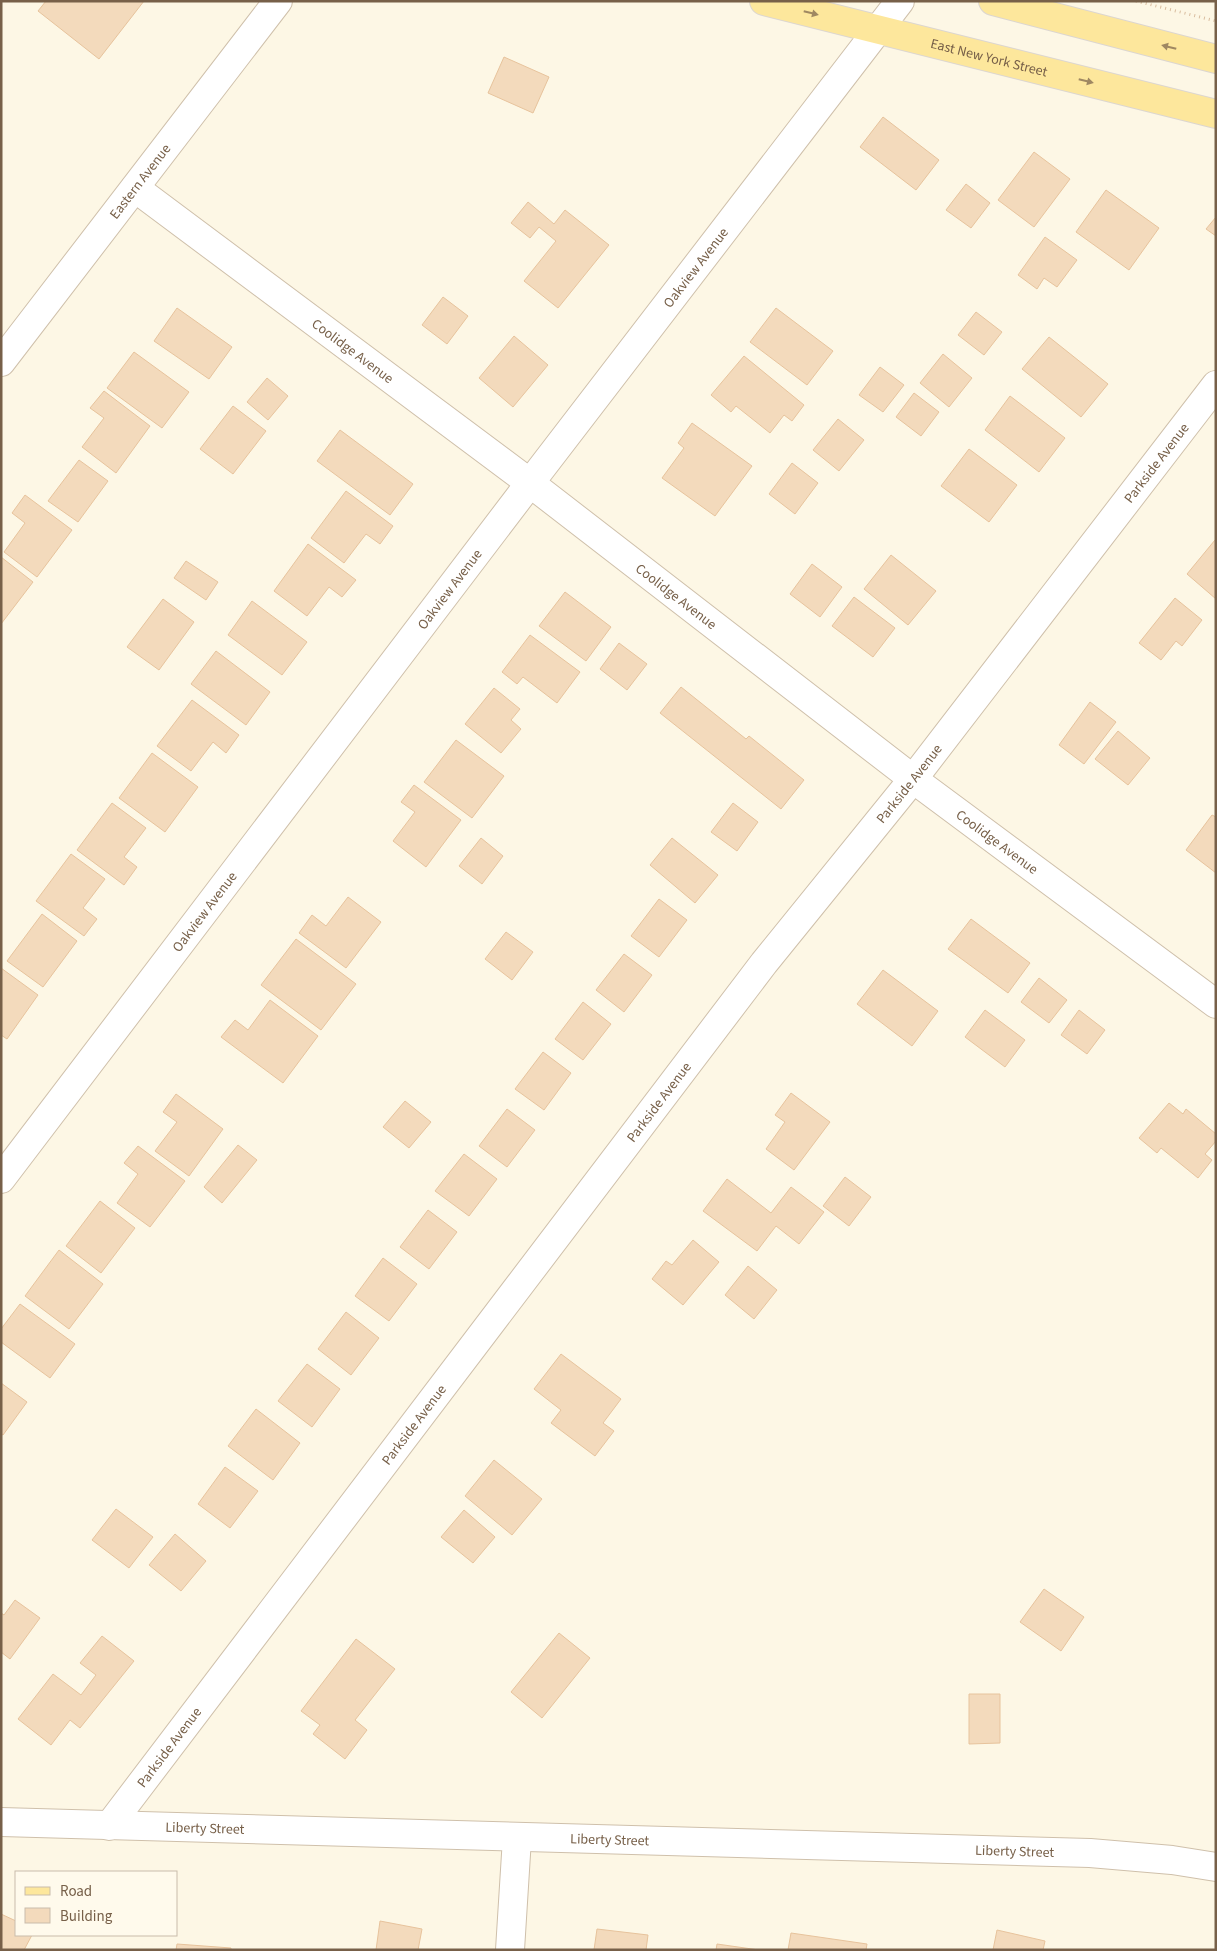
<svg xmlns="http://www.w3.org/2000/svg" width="1217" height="1951" viewBox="0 0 1217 1951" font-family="'Source Sans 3',sans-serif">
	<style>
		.building { fill: #f3dabc; stroke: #e7c39c }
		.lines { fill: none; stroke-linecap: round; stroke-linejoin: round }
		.minor-casing { stroke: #cfc0ab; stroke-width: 30 }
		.major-casing { stroke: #dcd6d0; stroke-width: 30 }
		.path { stroke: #d9bd9f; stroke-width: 3; stroke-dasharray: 1 4; stroke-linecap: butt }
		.minor { stroke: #fff; stroke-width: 28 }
		.major { stroke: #fde79c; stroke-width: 28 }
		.oneway { fill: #9f8862 }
		.labels { text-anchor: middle; stroke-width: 5; stroke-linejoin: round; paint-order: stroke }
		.street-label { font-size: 14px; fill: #776049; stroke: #fffaec }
	</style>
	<rect width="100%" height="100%" fill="#fdf7e5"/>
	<g class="building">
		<path d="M46,1H144L99,59L38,11Z"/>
		<path d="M504,57L549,77L533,113L488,93Z"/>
		<path d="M883,117L939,160L916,190L860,147Z"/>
		<path d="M1034,152L1070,179L1034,227L998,200Z"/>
		<path d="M966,184L990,203L971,228L946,210Z"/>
		<path d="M1106,190L1159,228L1129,270L1076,232Z"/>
		<path d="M528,202L554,224L565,210L609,245L558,308L524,281L556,241L539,227L530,238L511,223Z"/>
		<path d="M1216,217V236L1206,229Z"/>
		<path d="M1045,237L1077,260L1057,287L1044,278L1037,289L1018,275Z"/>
		<path d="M443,297L468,316L447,344L422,325Z"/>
		<path d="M177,308L232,347L209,379L154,341Z"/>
		<path d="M776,308L833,351L807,385L750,342Z"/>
		<path d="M976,312L1002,332L984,355L958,335Z"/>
		<path d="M514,336L548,365L513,407L479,378Z"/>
		<path d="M1049,337L1108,384L1081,417L1022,369Z"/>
		<path d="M134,352L189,392L162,428L107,388Z"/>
		<path d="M943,354L972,378L949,407L920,383Z"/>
		<path d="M744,356L804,405L792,421L784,415L770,433L736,406L731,412L711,395Z"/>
		<path d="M880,367L904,385L883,412L859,395Z"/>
		<path d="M267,378L288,396L268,420L247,402Z"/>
		<path d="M104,391L150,426L116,473L82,447L104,418L90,408Z"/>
		<path d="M914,393L939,412L921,436L896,417Z"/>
		<path d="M1010,396L1065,438L1039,472L985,430Z"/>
		<path d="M233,406L266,431L233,474L200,449Z"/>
		<path d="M838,419L864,440L839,471L813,450Z"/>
		<path d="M692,423L752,466L715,516L662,478L684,448L678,443Z"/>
		<path d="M340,430L413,484L390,515L317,461Z"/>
		<path d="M969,449L1017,485L989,522L941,486Z"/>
		<path d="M79,460L108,481L78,522L48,501Z"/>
		<path d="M792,463L818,483L795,514L769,494Z"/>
		<path d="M346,491L393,526L380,544L366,534L344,563L311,538Z"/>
		<path d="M25,495L72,530L37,577L4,552L25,523L12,513Z"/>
		<path d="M1215,540H1216V599L1187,574Z"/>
		<path d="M308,544L356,580L342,597L329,587L307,616L274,591Z"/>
		<path d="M891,555L936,591L908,625L864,589Z"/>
		<path d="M1,557L33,582L1,624Z"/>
		<path d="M186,561L218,582L206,600L174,578Z"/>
		<path d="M812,564L842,587L820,617L790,594Z"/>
		<path d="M565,592L611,627L586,661L539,626Z"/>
		<path d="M854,597L895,628L873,657L832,626Z"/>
		<path d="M1175,598L1202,620L1182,646L1176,641L1161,660L1139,643Z"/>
		<path d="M163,599L194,622L159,670L127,647Z"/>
		<path d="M252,601L307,642L282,675L228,635Z"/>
		<path d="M530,635L580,672L557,703L523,677L517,684L502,672Z"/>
		<path d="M619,643L647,664L627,690L600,669Z"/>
		<path d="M216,651L270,692L246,725L191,684Z"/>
		<path d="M681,687L746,739L749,736L804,780L781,809L660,713Z"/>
		<path d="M494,688L520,709L511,720L521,729L501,753L465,724Z"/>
		<path d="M192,700L239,735L226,753L213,742L191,771L157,746Z"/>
		<path d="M1090,702L1116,722L1084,764L1059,745Z"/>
		<path d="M1118,731L1150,758L1128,785L1095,759Z"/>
		<path d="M456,740L504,776L472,818L424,782Z"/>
		<path d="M152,753L198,787L165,832L119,798Z"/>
		<path d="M414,785L461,820L426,867L393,841L415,812L401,802Z"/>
		<path d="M112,803L146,828L124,857L137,867L124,885L77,850Z"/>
		<path d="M733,803L758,822L737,851L711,832Z"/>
		<path d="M1212,815L1216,817V873L1186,850Z"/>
		<path d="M481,838L503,856L482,884L459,866Z"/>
		<path d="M672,838L718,875L695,903L650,865Z"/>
		<path d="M71,854L105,879L83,908L97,919L84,936L36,901Z"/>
		<path d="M348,897L381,922L346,968L299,933L312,915L326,926Z"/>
		<path d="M659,899L687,920L659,957L631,936Z"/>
		<path d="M42,914L77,941L43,987L7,961Z"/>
		<path d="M971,919L1030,963L1008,993L948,949Z"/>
		<path d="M506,932L533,952L512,980L485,959Z"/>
		<path d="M296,939L356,984L321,1030L261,985Z"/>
		<path d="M624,954L652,975L624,1012L596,990Z"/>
		<path d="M1,968L38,995L7,1039L1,1035Z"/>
		<path d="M883,970L938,1011L912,1046L857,1004Z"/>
		<path d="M1039,978L1067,1000L1049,1023L1021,1002Z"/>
		<path d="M270,1000L318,1036L283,1083L221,1037L235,1020L248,1030Z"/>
		<path d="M583,1002L611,1024L583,1060L555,1039Z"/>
		<path d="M985,1010L1025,1040L1005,1067L965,1037Z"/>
		<path d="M1079,1010L1105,1030L1087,1054L1061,1035Z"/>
		<path d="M543,1052L571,1073L544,1110L515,1089Z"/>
		<path d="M791,1093L830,1122L794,1170L766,1149L785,1122L775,1115Z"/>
		<path d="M176,1094L223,1129L189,1176L155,1151L177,1122L163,1112Z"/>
		<path d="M405,1101L431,1122L409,1148L383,1127Z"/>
		<path d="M1169,1103L1183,1114L1186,1109L1216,1134V1141L1205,1154L1212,1160L1198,1178L1161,1148L1157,1153L1139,1138Z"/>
		<path d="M507,1109L535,1130L507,1167L479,1146Z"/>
		<path d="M238,1145L257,1160L222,1203L204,1187Z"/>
		<path d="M138,1146L185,1181L150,1227L117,1203L138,1174L124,1163Z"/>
		<path d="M464,1154L497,1179L469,1216L435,1191Z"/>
		<path d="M845,1177L871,1197L849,1226L823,1206Z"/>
		<path d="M727,1179L771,1213L791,1187L824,1212L799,1244L776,1226L757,1251L703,1211Z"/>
		<path d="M100,1201L135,1228L101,1273L66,1246Z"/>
		<path d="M428,1210L457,1232L429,1269L400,1247Z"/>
		<path d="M693,1240L719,1262L683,1305L652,1279L666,1261L672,1265Z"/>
		<path d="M59,1250L103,1284L69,1329L25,1296Z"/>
		<path d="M383,1258L417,1284L389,1321L355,1296Z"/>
		<path d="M748,1266L777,1290L754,1319L725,1295Z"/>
		<path d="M20,1304L75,1344L50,1378L1,1342V1329Z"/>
		<path d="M346,1312L379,1338L351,1375L318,1349Z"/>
		<path d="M561,1354L621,1399L603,1423L614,1431L595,1456L551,1423L561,1410L534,1389Z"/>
		<path d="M307,1364L340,1389L312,1427L278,1401Z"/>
		<path d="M1,1383L27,1402L3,1435L1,1434Z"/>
		<path d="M256,1409L300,1443L273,1480L228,1446Z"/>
		<path d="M494,1460L542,1499L512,1535L465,1496Z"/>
		<path d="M225,1467L258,1491L230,1528L198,1504Z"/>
		<path d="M116,1509L153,1537L129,1568L92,1540Z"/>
		<path d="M464,1510L495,1537L473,1563L441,1537Z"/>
		<path d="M175,1534L206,1561L181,1591L149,1565Z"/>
		<path d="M1044,1589L1084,1617L1061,1651L1020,1622Z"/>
		<path d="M15,1600L40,1618L10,1659L1,1652V1613L4,1615Z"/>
		<path d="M559,1633L590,1658L542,1718L511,1692Z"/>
		<path d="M102,1636L134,1661L80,1728L70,1720L51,1745L18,1719L53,1674L81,1695L96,1675L80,1663Z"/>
		<path d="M356,1639L395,1669L355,1720L367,1730L345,1759L313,1734L320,1725L301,1711Z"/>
		<path d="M969,1694H1000V1743L969,1744Z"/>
		<path d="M1,1914L16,1921V1935H32L24,1950H1Z"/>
		<path d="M380,1921L422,1929L418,1950H376Z"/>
		<path d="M597,1929L648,1935L646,1950H594Z"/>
		<path d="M997,1930L1045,1941L1043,1950H993Z"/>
		<path d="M791,1933L867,1944L866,1950H788Z"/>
		<path d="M177,1944L231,1948V1950H176Z"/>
		<path d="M717,1944L759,1950H716Z"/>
	</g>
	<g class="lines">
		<g class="minor-casing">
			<g id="minor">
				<path id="s1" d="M135,188L530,483L913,779L1216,1004"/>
				<path id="s2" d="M1,362L278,1"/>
				<path id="s3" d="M1,1179L530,483L900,1"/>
				<path id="s4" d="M1,1822L1090,1853L1172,1860L1216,1867"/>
				<path id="s5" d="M109,1826L764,963L913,779L1216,385"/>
				<path d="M510,1950L517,1838"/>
			</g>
		</g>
		<g class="major-casing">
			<g id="major">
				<path id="s6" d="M764,1L1216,114"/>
				<path d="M993,1L1216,59"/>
			</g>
		</g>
		<path class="path" d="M1136,1L1216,21"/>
		<use href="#minor" class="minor"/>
		<use href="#major" class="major"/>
	</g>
	<defs><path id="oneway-solid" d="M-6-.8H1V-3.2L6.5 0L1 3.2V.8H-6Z" transform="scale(1.25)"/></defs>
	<g class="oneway">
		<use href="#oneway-solid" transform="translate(811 13) rotate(14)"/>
		<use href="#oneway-solid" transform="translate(1169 47) rotate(-166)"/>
		<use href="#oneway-solid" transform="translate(1086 81) rotate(14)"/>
	</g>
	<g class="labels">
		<g class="street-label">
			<text dy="5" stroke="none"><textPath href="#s6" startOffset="232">East New York Street</textPath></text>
			<text dy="5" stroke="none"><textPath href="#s2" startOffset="228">Eastern Avenue</textPath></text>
			<text dy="5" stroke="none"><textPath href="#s3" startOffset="1146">Oakview Avenue</textPath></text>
			<text dy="5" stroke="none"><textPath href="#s1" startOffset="272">Coolidge Avenue</textPath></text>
			<text dy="5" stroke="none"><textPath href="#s5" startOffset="1719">Parkside Avenue</textPath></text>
			<text dy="5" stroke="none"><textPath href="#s3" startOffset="741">Oakview Avenue</textPath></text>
			<text dy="5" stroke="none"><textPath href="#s1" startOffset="678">Coolidge Avenue</textPath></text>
			<text dy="5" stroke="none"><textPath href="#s5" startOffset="1314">Parkside Avenue</textPath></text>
			<text dy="5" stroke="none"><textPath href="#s1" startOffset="1082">Coolidge Avenue</textPath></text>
			<text dy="5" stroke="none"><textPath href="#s3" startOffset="336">Oakview Avenue</textPath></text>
			<text dy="5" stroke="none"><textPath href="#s5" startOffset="909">Parkside Avenue</textPath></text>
			<text dy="5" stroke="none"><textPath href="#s5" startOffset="504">Parkside Avenue</textPath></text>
			<text dy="5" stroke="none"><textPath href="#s5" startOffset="99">Parkside Avenue</textPath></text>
			<text dy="5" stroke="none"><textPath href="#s4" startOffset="204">Liberty Street</textPath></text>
			<text dy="5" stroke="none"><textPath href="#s4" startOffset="609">Liberty Street</textPath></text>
			<text dy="5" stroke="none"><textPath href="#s4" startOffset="1014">Liberty Street</textPath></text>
		</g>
	</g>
	<rect width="1217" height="1951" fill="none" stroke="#776049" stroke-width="5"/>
	<rect x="15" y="1871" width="162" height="65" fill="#fffaec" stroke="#c9bcab"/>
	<rect x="25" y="1887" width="25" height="8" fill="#fde79c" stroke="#c9bcab"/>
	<text x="60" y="1896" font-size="15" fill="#776049">Road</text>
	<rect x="25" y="1908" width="25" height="15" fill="#f3dabc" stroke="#c9bcab"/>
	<text x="60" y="1921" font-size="15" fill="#776049">Building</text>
</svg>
